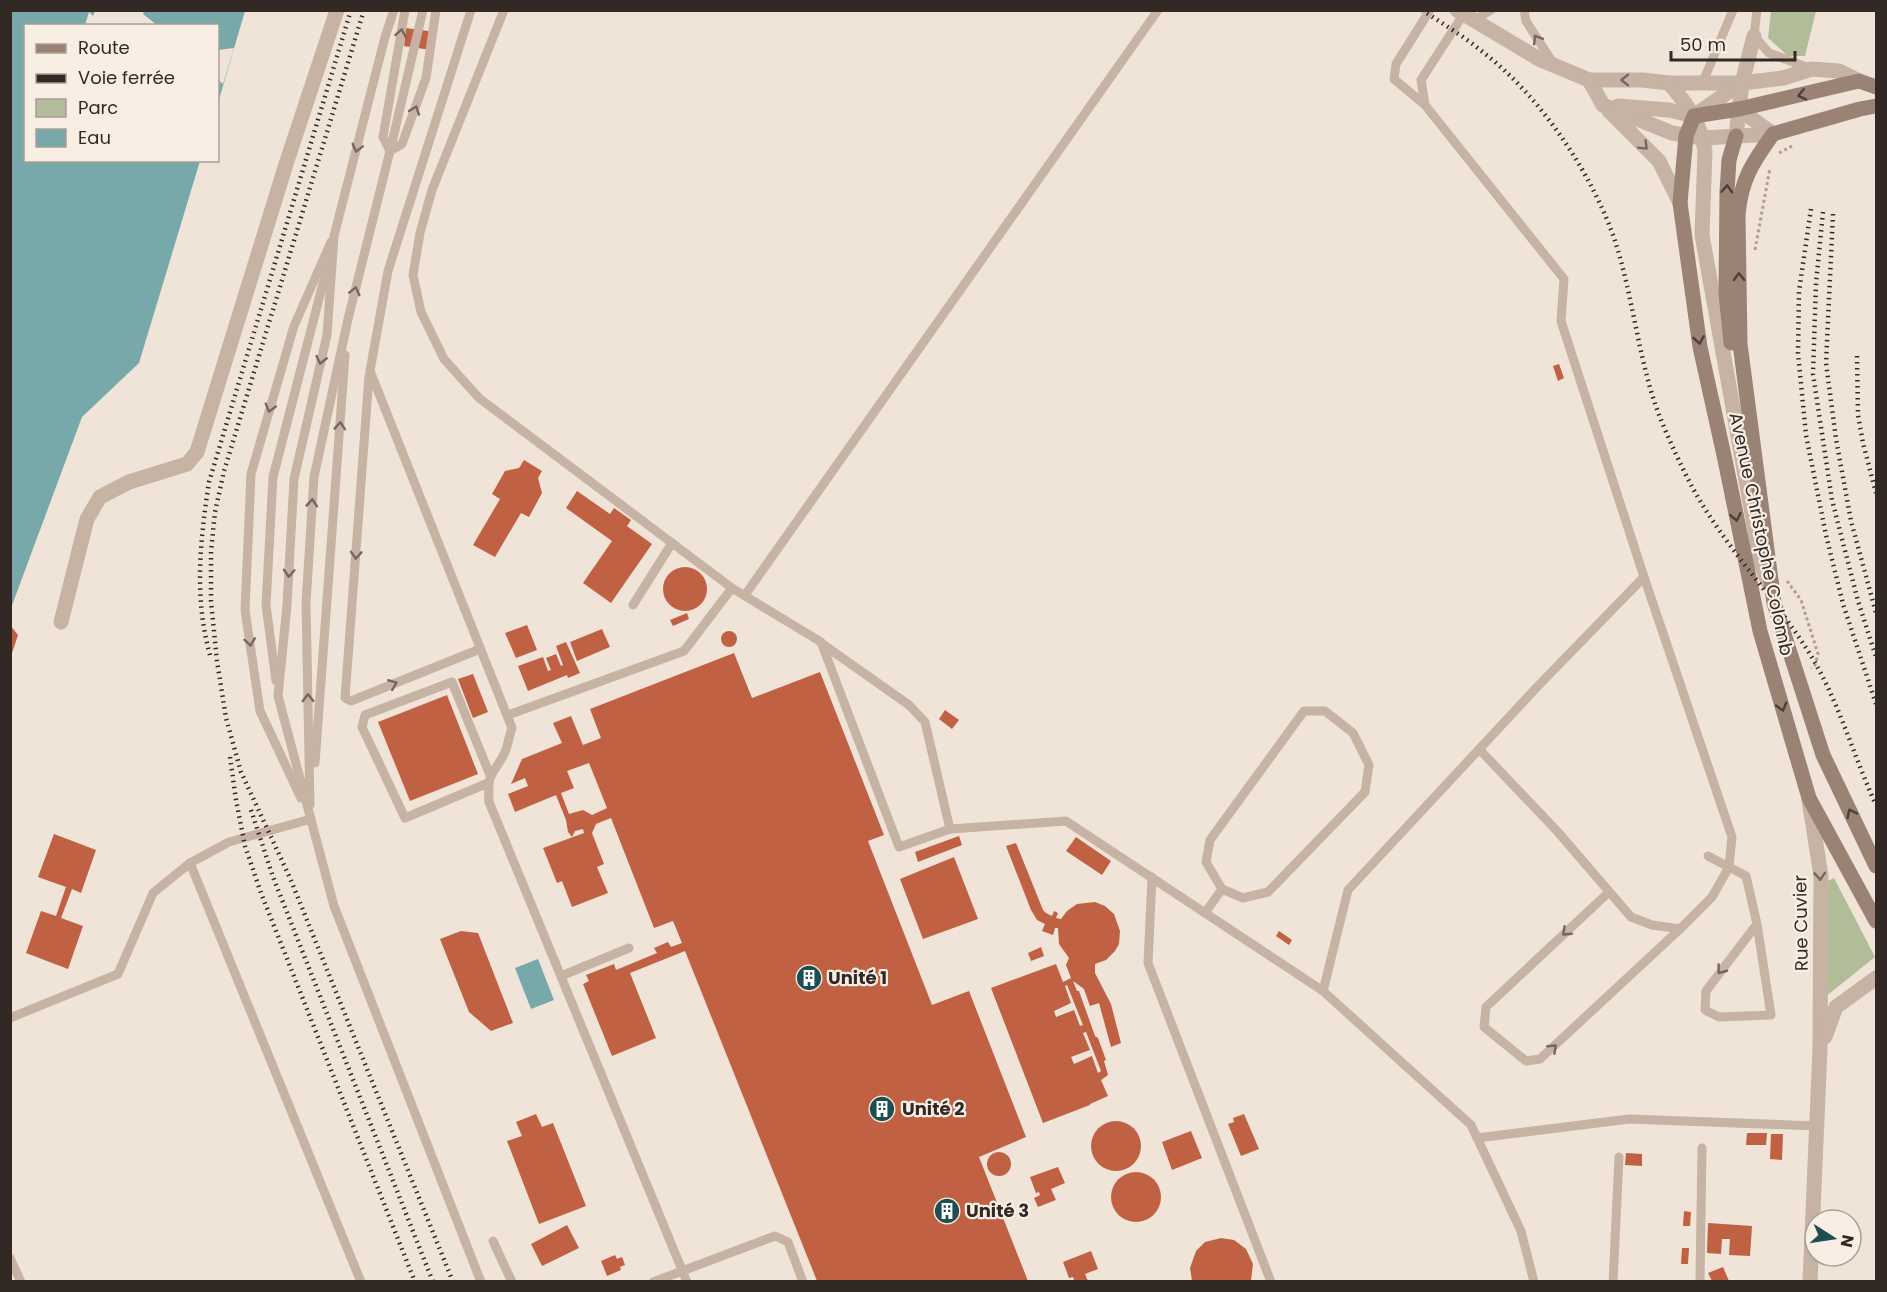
<svg xmlns="http://www.w3.org/2000/svg" width="1887" height="1292" viewBox="0 0 1887 1292" font-family="Poppins,sans-serif">
	<style>
		.green { fill: #b1bd98 }
		.water { fill: #77a9ab }
		.pier { fill: #efe4d7 }
		.building { fill: #c16143; fill-rule: evenodd }
		.lines { fill: none; stroke-linecap: round; stroke-linejoin: round }
		.path { stroke: #b29d8e; stroke-width: 3; stroke-dasharray: 3 3; stroke-linecap: butt }
		.service { stroke: #c6b3a4; stroke-width: 9 }
		.minor { stroke: #c6b3a4; stroke-width: 15 }
		.secondary { stroke: #9a8275; stroke-width: 15 }
		.rail { stroke: #322925; stroke-width: 4.5; stroke-dasharray: 1.5 4.5; stroke-linecap: butt }
		.oneway { stroke: #75675e }
		.oneway2 { stroke: #4c3f39 }
		.labels { text-anchor: middle; stroke-width: 4.5; stroke-linejoin: round; paint-order: stroke }
		.street-label { font-size: 18px; fill: #322925; stroke: #f8eee3 }
		.poi-label { font-size: 18px; font-weight: bold; fill: #322925; stroke: #f8eee3; text-anchor: start }
	</style>
	<rect width="100%" height="100%" fill="#efe4d7"/>
	<g class="green">
		<path d="M1771,11H1816L1805,56H1788L1768,38Z"/>
		<path d="M1834,878L1875,957L1825,997L1828,881Z"/>
	</g>
	<g class="water">
		<path d="M11,11H245L218,103V26H26V160L200,161L139,363L82,417L11,608Z"/>
		<path d="M538,959L554,1000L531,1009L515,968Z"/>
	</g>
	<g class="pier">
		<path d="M144,11L143,14L157,25H85L89,12L93,16L95,11Z"/>
		<path d="M234,48L223,84L218,80V50Z"/>
	</g>
	<g class="building">
		<path d="M406,28L435,32L431,50L404,46Z"/>
		<path d="M1559,364L1564,378L1558,381L1553,366Z"/>
		<path d="M524,460L542,471L538,478L542,493L529,517L521,513L495,557L473,545L500,499L492,494L505,471L519,468Z"/>
		<path d="M577,491L610,514L614,508L631,520L627,526L652,544L611,603L583,583L612,541L566,508Z"/>
		<circle cx="685" cy="589" r="22"/>
		<path d="M687,613L689,619L673,626L670,620Z"/>
		<path d="M10,625L18,635L11,656H10Z"/>
		<path d="M527,625L537,650L516,658L505,633Z"/>
		<path d="M602,629L610,647L577,661L570,642Z"/>
		<circle cx="729" cy="639" r="8"/>
		<path d="M566,642L580,673L568,678L567,675L528,691L518,666L543,657L548,671L551,670L546,658L556,654L561,666L563,665L556,646Z"/>
		<path d="M734,653L752,698L820,672L884,835L868,841L932,1005L969,991L1026,1137L979,1157L1028,1281H817L685,951L630,973L656,1038L612,1056L583,984L589,981L586,975L614,964L616,970L657,953L654,948L668,942L671,947L682,943L673,921L654,928L611,818L596,824L592,833L604,864L597,867L608,893L572,907L562,881L557,883L543,848L584,833L583,829L575,831L572,837L568,832L566,820L556,795L515,812L508,794L528,786L525,778L511,784L522,759L562,743L553,723L571,716L583,745L601,738L590,709ZM589,763L607,808L592,815L583,810L569,814L561,793L574,788L567,771Z"/>
		<path d="M473,674L488,712L473,718L458,679Z"/>
		<path d="M447,695L478,774L410,801L378,722Z"/>
		<path d="M945,710L959,720L952,729L939,719Z"/>
		<path d="M54,834L96,850L81,893L72,889L61,918L83,926L68,969L26,953L41,911L56,916L66,887L38,877Z"/>
		<path d="M959,836L962,845L918,862L915,852Z"/>
		<path d="M1076,837L1111,861L1102,875L1066,851Z"/>
		<path d="M1016,843L1043,910L1046,913L1052,916L1054,911L1058,913L1056,918L1061,919L1067,911L1077,904L1095,902L1105,906L1114,914L1120,931L1119,944L1115,951L1106,960L1095,964V973L1111,1004L1121,1043L1111,1047L1099,1003L1090,1006L1084,989L1073,981L1077,991H1079L1095,1036L1098,1038L1106,1060L1104,1061L1108,1075L1101,1080L1108,1096L1090,1104V1105L1043,1123L991,988L1056,964L1063,982L1071,978L1066,965L1069,958L1059,944L1058,928H1055L1053,935L1042,931L1045,924L1037,920L1031,910L1006,846ZM1067,985L1083,1025L1080,1026L1074,1010L1056,1017L1054,1011L1071,1003L1065,986ZM1086,1032L1101,1071L1098,1073L1092,1056L1074,1064L1071,1057L1090,1050L1083,1033Z"/>
		<path d="M954,857L978,919L923,939L900,879Z"/>
		<path d="M461,931L478,933L513,1023L491,1031L469,1012L440,939Z"/>
		<path d="M1279,931L1292,940L1289,945L1276,936Z"/>
		<path d="M1041,947L1044,956L1031,961L1028,953Z"/>
		<path d="M536,1114L542,1127L553,1123L586,1206L539,1224L507,1141L522,1136L516,1122Z"/>
		<path d="M1244,1114L1259,1149L1241,1156L1228,1124L1234,1122L1233,1118Z"/>
		<circle cx="1116" cy="1146" r="25"/>
		<path d="M1191,1131L1202,1158L1172,1170L1162,1142Z"/>
		<path d="M1747,1133H1767L1766,1145H1746Z"/>
		<path d="M1771,1134H1783L1782,1160L1770,1159Z"/>
		<circle cx="999" cy="1164" r="12"/>
		<path d="M1626,1153L1642,1154V1166L1625,1165Z"/>
		<path d="M1058,1167L1065,1183L1051,1189L1056,1200L1038,1207L1034,1198L1040,1195L1039,1192L1036,1193L1030,1177Z"/>
		<circle cx="1136" cy="1197" r="25"/>
		<path d="M1684,1211L1691,1212L1690,1226H1683Z"/>
		<path d="M1708,1223L1752,1226L1750,1256L1729,1255L1730,1239H1722L1721,1254L1707,1253Z"/>
		<path d="M567,1225L579,1248L542,1266L531,1244Z"/>
		<path d="M1221,1238L1234,1240L1246,1249L1253,1264L1251,1281H1192L1190,1268L1196,1251L1205,1242Z"/>
		<path d="M1682,1248H1689L1688,1264H1681Z"/>
		<path d="M1091,1251L1098,1269L1085,1274L1088,1281H1069L1074,1280L1073,1277L1069,1278L1063,1262Z"/>
		<path d="M615,1255L617,1259L622,1257L625,1265L620,1267L621,1270L607,1276L601,1261Z"/>
		<path d="M1723,1267L1729,1281H1712L1708,1273Z"/>
	</g>
	<g class="lines">
		<g class="path">
			<path d="M1779,153L1792,146"/>
			<path d="M1755,250L1770,168"/>
			<path d="M1787,581L1801,600L1818,654L1815,665L1811,668"/>
		</g>
		<g class="service">
			<path d="M394,10L385,37L334,236L327,335L294,479L287,605L278,696L334,906L481,1282"/>
			<path d="M471,10L388,271L370,371L512,728C509,736 508,745 505,752C493,777 487,770 489,802L687,1282"/>
			<path d="M504,10L432,190L420,233L413,275L421,312L444,359L479,398L672,543"/>
			<path d="M1524,10L1526,21L1553,63"/>
			<path d="M1757,10L1754,36L1769,53L1812,69"/>
			<path d="M1473,21L1491,10"/>
			<path d="M1702,84L1733,10"/>
			<path d="M1425,105L1394,79L1396,64L1430,10"/>
			<path d="M390,151L383,137L405,10"/>
			<path d="M390,151L423,10"/>
			<path d="M369,376L345,698L351,701L480,649"/>
			<path d="M745,595L1158,10"/>
			<path d="M633,605L672,543L732,588"/>
			<path d="M821,643L909,705L925,722L950,829"/>
			<path d="M276,681L266,605L273,477L328,264"/>
			<path d="M508,715L684,651L732,588L821,642L899,847L950,829L1066,821L1323,991L1471,1125L1521,1231L1534,1282"/>
			<path d="M1479,749L1557,831L1631,917L1652,925L1680,929L1712,897L1729,867L1732,837L1644,577"/>
			<path d="M315,763L345,355"/>
			<path d="M488,783L405,818L362,727L365,715L452,682L490,775"/>
			<path d="M301,798L260,711L245,610L251,474L294,326L331,242"/>
			<path d="M310,805L306,603L314,477L348,319L390,151L402,144L426,78L436,10"/>
			<path d="M1708,856L1746,876L1757,924L1771,1015L1719,1017L1705,1010L1706,991L1757,924"/>
			<path d="M190,863L361,1282"/>
			<path d="M1152,877L1148,963L1271,1282"/>
			<path d="M1609,892L1486,1007L1484,1027L1526,1061L1540,1059L1680,929"/>
			<path d="M1205,913L1222,889L1243,898L1268,892L1365,792L1369,765L1353,733L1325,711H1304L1210,840L1206,862L1222,889"/>
			<path d="M561,976L629,948"/>
			<path d="M1323,991L1348,890L1537,687L1644,577L1561,321L1564,279L1425,105L1421,80L1463,15"/>
			<path d="M10,1018L118,974L153,893L190,863L229,842L311,819"/>
			<path d="M1477,1138L1629,1119L1817,1126"/>
			<path d="M493,1241L512,1282"/>
			<path d="M10,1258L21,1282"/>
			<path d="M653,1282L775,1236L788,1242L803,1282"/>
			<path d="M1613,1282L1619,1157"/>
			<path d="M1700,1282L1702,1148"/>
		</g>
		<g class="minor">
			<path d="M1457,10L1539,59L1589,80H1643L1669,83H1742L1783,78L1812,69L1839,71L1859,81"/>
			<path d="M1589,80L1603,105L1672,133L1703,138L1773,134"/>
			<path d="M1669,83C1687,104 1701,124 1705,151L1702,235L1761,564L1768,582"/>
			<path d="M1618,106L1669,110L1694,116L1741,83"/>
			<path d="M1739,109L1773,134"/>
			<path d="M1609,111L1659,161L1680,203"/>
			<path d="M1736,136L1742,83L1754,36"/>
			<path d="M61,622L87,519L100,497L129,482L187,464L197,452L287,161L337,10"/>
			<path d="M1809,800L1821,876L1820,1048L1810,1282"/>
			<path d="M1825,1037L1836,1007L1876,978"/>
		</g>
		<g class="secondary">
			<path d="M1876,87L1859,81L1739,109L1694,116L1686,136L1680,203L1700,347L1725,460L1760,631L1809,798L1876,921"/>
			<path d="M1876,106L1860,109L1773,134C1753,162 1741,179 1738,215L1740,344L1774,603L1823,755L1876,866"/>
			<path d="M1731,343L1726,293L1727,192L1729,160L1736,136"/>
		</g>
		<g class="rail">
			<path d="M364,10L224,471L215,512L211,552V601L217,661L226,718L241,772L290,878L453,1282"/>
			<path d="M1422,10C1443,24 1465,37 1484,53C1541,97 1594,176 1616,244C1631,292 1637,343 1651,391C1659,418 1671,444 1683,469C1715,537 1768,588 1808,651C1838,698 1853,755 1876,805"/>
			<path d="M1811,209L1799,291L1798,353L1806,435L1826,535L1843,604L1876,704"/>
			<path d="M1823,212L1816,283L1813,374L1832,500L1858,601L1876,657"/>
			<path d="M1833,214L1826,363L1836,439L1851,521L1876,613"/>
			<path d="M1857,356L1858,415L1863,443L1876,493"/>
			<path d="M210,655C194,598 200,541 209,482L351,10"/>
			<path d="M230,757L236,800L245,846L261,893L415,1282"/>
			<path d="M251,810L273,877L433,1282"/>
		</g>
	</g>
	<defs><path id="oneway-chevron" d="M-2-3.5L2.5 0L-2 3.5" fill="none" stroke-width="1.6" stroke-linecap="round" stroke-linejoin="round" transform="scale(1.5)"/></defs>
	<g class="oneway">
		<use href="#oneway-chevron" transform="translate(401 33) rotate(-80)"/>
		<use href="#oneway-chevron" transform="translate(1537 39) rotate(-122)"/>
		<use href="#oneway-chevron" transform="translate(1625 80) rotate(-180)"/>
		<use href="#oneway-chevron" transform="translate(415 110) rotate(-70)"/>
		<use href="#oneway-chevron" transform="translate(1644 146) rotate(45)"/>
		<use href="#oneway-chevron" transform="translate(357 148) rotate(104)"/>
		<use href="#oneway-chevron" transform="translate(355 291) rotate(-76)"/>
		<use href="#oneway-chevron" transform="translate(321 360) rotate(103)"/>
		<use href="#oneway-chevron" transform="translate(270 408) rotate(106)"/>
		<use href="#oneway-chevron" transform="translate(340 426) rotate(-86)"/>
		<use href="#oneway-chevron" transform="translate(312 503) rotate(-86)"/>
		<use href="#oneway-chevron" transform="translate(356 555) rotate(94)"/>
		<use href="#oneway-chevron" transform="translate(289 573) rotate(93)"/>
		<use href="#oneway-chevron" transform="translate(250 642) rotate(82)"/>
		<use href="#oneway-chevron" transform="translate(393 684) rotate(-22)"/>
		<use href="#oneway-chevron" transform="translate(308 698) rotate(-91)"/>
		<use href="#oneway-chevron" transform="translate(1820 876) rotate(86)"/>
		<use href="#oneway-chevron" transform="translate(1566 932) rotate(137)"/>
		<use href="#oneway-chevron" transform="translate(1721 970) rotate(127)"/>
		<use href="#oneway-chevron" transform="translate(1553 1048) rotate(-43)"/>
	</g>
	<g class="oneway2">
		<use href="#oneway-chevron" transform="translate(1802 95) rotate(167)"/>
		<use href="#oneway-chevron" transform="translate(1727 189) rotate(-87)"/>
		<use href="#oneway-chevron" transform="translate(1739 277) rotate(-91)"/>
		<use href="#oneway-chevron" transform="translate(1699 340) rotate(81)"/>
		<use href="#oneway-chevron" transform="translate(1736 517) rotate(79)"/>
		<use href="#oneway-chevron" transform="translate(1782 707) rotate(74)"/>
		<use href="#oneway-chevron" transform="translate(1851 813) rotate(-116)"/>
	</g>
	<defs>
		<g id="building-disc" transform="scale(1.35)"><circle r="9.5" fill="#1d4e51" stroke="#f8eee3"/><path d="M-4-6H4V6H1V3H-1V6H-4ZM-2.5-4.3h1.7v1.8h-1.7ZM.8-4.3h1.7v1.8H.8ZM-2.5-1h1.7V.8h-1.7ZM.8-1h1.7V.8H.8Z" fill="#fff"/></g>
	</defs>
	<g fill-rule="evenodd">
		<use href="#building-disc" x="809" y="978"/>
		<use href="#building-disc" x="882" y="1109"/>
		<use href="#building-disc" x="947" y="1211"/>
	</g>
	<g class="labels">
		<g class="street-label">
			<text transform="translate(1761 534) rotate(78)" y="6">Avenue Christophe Colomb</text>
			<text transform="translate(1801 923) rotate(-91)" y="6">Rue Cuvier</text>
		</g>
		<g class="poi-label">
			<text x="828" y="984">Unité 1</text>
			<text x="902" y="1115">Unité 2</text>
			<text x="966" y="1217">Unité 3</text>
		</g>
	</g>
	<rect width="1887" height="1292" fill="none" stroke="#322925" stroke-width="24"/>
	<rect x="24" y="24" width="195" height="138" fill="#f8eee3" stroke="#a99f97" stroke-width="1.5"/>
	<rect x="36" y="44" width="30" height="9" fill="#9a8275" stroke="#a99f97" stroke-width="1.5"/>
	<text x="78" y="54" font-size="18" fill="#322925">Route</text>
	<rect x="36" y="74" width="30" height="9" fill="#322925" stroke="#a99f97" stroke-width="1.5"/>
	<text x="78" y="84" font-size="18" fill="#322925">Voie ferrée</text>
	<rect x="36" y="99" width="30" height="18" fill="#b1bd98" stroke="#a99f97" stroke-width="1.5"/>
	<text x="78" y="114" font-size="18" fill="#322925">Parc</text>
	<rect x="36" y="129" width="30" height="18" fill="#77a9ab" stroke="#a99f97" stroke-width="1.5"/>
	<text x="78" y="144" font-size="18" fill="#322925">Eau</text>
	<g transform="translate(1833 1238) rotate(102)"><circle r="28" fill="#f8eee3" stroke="#a99f97" stroke-width="1.5"/>
	<path d="M0-4.5L10 22L0 15L-10 22Z" fill="#1d4e51"/>
	<text y="-9" font-size="16" font-weight="bold" text-anchor="middle" fill="#322925">N</text>
	</g>
	<path d="M1671 51v9h124v-9" fill="none" stroke="#322925" stroke-width="3"/>
	<text x="1680" y="51" font-size="18" fill="#322925" stroke="#f8eee3" stroke-width="4.5" paint-order="stroke">50 m</text>
</svg>
